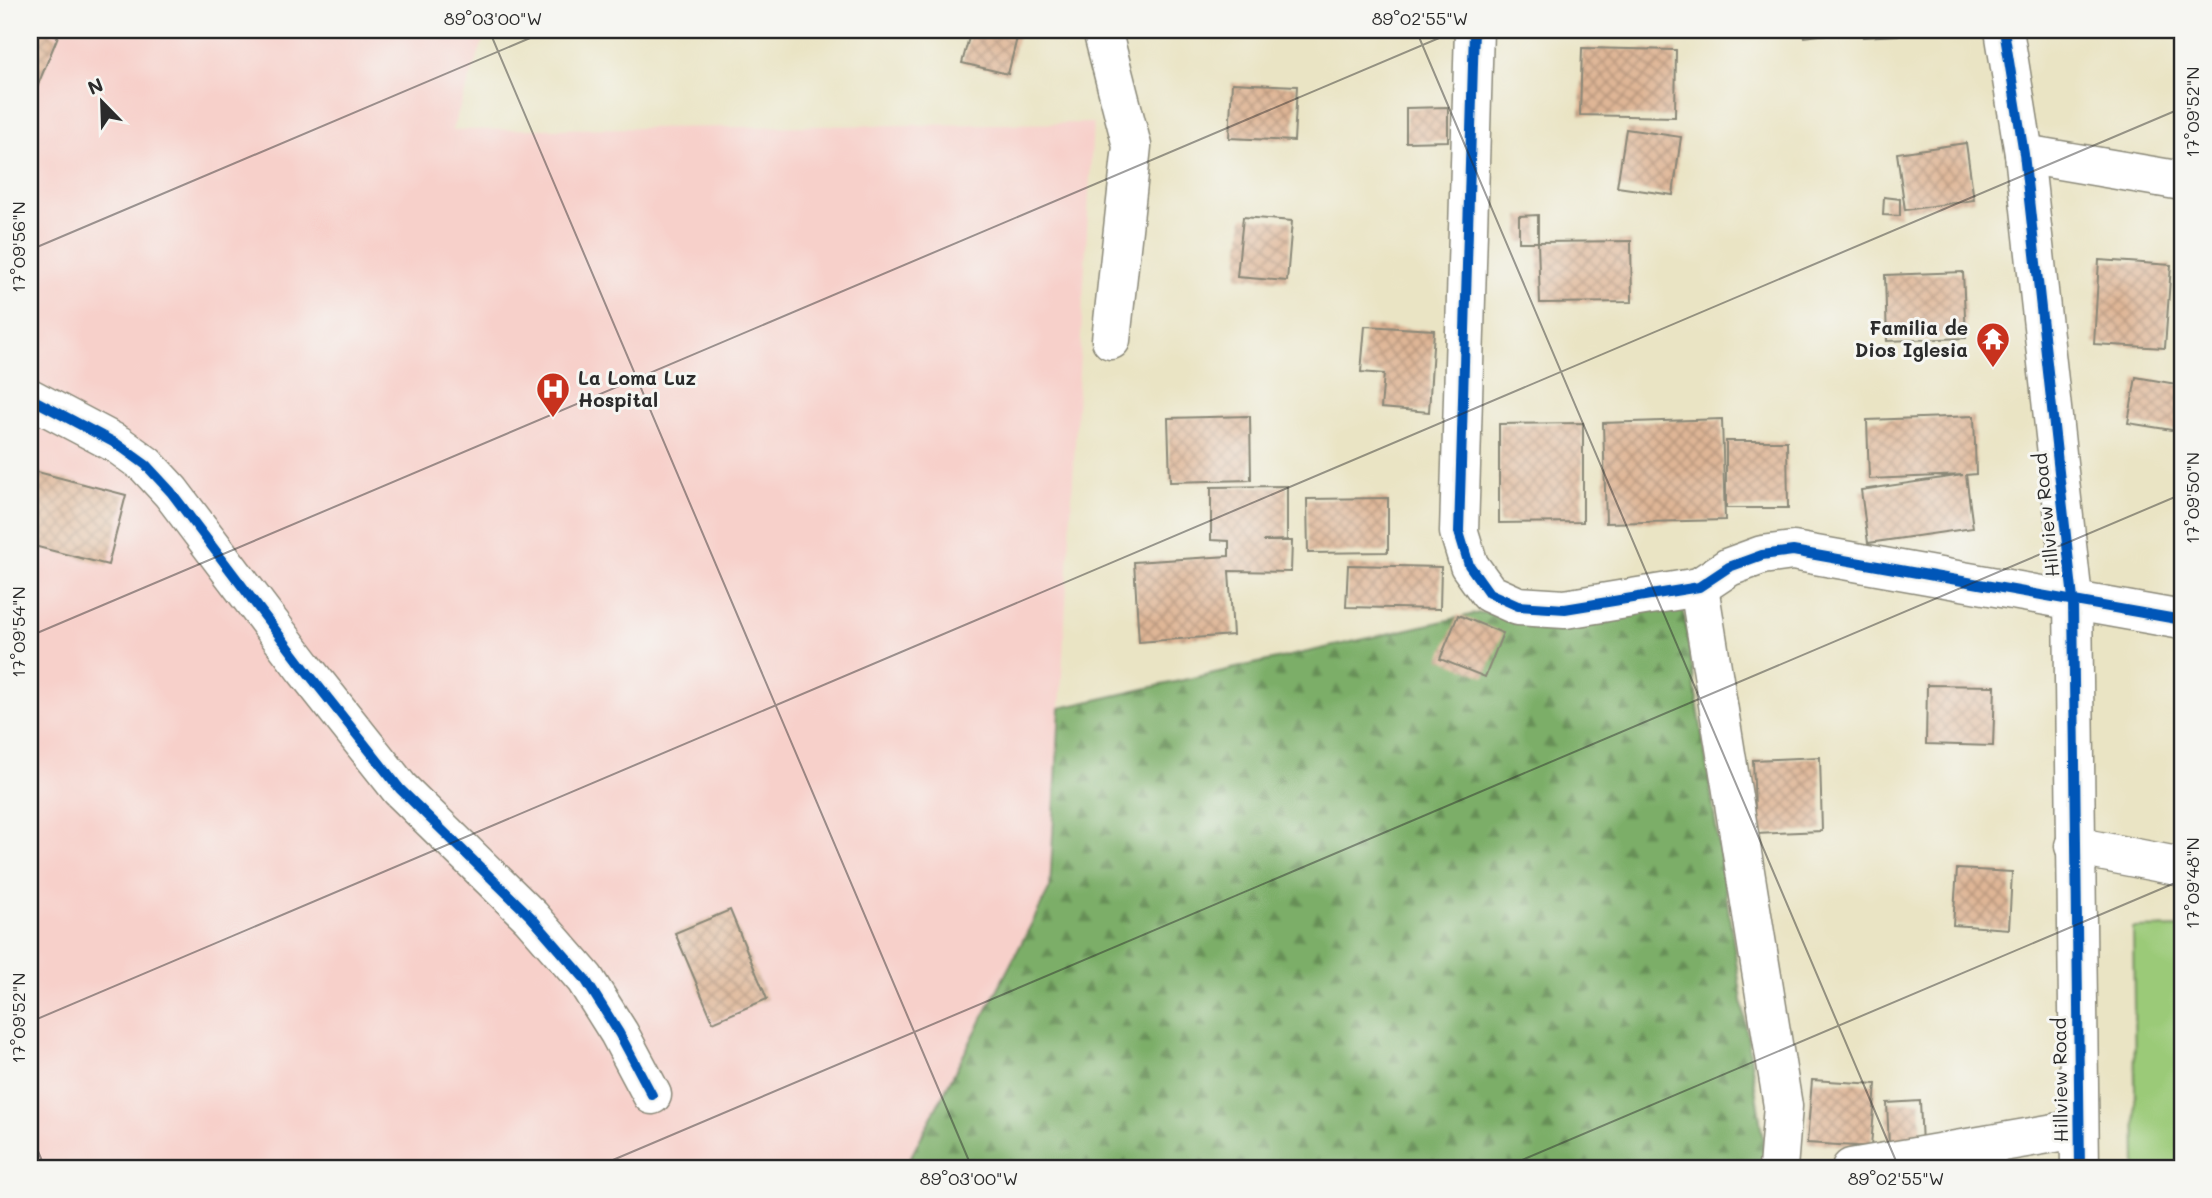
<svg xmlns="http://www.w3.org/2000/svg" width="2212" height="1198" viewBox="0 0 2212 1198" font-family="Mali,sans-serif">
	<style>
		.built { fill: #f7d0ca }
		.grass { fill: #9bca78; stroke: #637a52; stroke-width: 2 }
		.forest { fill: url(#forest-firs); stroke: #546c4a; stroke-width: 2 }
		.building { fill: url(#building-cross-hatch) }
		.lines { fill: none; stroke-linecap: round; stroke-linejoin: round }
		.minor-casing { stroke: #8a8878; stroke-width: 41 }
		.minor { stroke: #fff; stroke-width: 38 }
		.cycleway-casing { stroke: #f6f6f2; stroke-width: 15 }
		.cycleway { stroke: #0057b8; stroke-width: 10 }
		.ticks { fill: none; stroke: #2b2b2b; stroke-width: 2; stroke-opacity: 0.45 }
		.labels { text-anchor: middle; stroke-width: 6; stroke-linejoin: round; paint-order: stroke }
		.poi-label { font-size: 19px; font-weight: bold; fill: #2b2b2b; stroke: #f6f6f2; text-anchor: end }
		.street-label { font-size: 19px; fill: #2b2b2b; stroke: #f6f6f2 }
		.neatline { fill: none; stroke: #2b2b2b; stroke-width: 2.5 }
		.ticks-label { font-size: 18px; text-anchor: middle; fill: #2b2b2b }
	</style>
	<defs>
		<pattern id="forest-firs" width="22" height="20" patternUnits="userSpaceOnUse" patternTransform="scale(1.75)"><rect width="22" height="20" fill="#7cae68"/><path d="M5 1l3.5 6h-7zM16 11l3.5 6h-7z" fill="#668e56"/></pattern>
		<pattern id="building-cross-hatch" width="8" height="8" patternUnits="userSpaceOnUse" patternTransform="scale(1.75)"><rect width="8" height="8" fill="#dfb696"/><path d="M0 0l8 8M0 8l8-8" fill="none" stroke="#b5947b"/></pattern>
	</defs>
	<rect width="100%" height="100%" fill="#f6f6f2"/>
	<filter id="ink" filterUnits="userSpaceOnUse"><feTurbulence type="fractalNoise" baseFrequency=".0143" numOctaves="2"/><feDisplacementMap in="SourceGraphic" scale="14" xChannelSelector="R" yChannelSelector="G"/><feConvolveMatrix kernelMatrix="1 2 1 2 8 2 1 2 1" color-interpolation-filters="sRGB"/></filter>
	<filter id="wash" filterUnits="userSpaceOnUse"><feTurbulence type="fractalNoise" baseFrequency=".00686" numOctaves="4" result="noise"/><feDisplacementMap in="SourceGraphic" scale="28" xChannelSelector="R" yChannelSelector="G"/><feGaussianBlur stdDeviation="1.57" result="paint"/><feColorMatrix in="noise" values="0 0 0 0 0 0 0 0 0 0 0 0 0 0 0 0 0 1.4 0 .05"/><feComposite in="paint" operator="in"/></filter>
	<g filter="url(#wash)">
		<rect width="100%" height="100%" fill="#eae4c4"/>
		<path class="built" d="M30,30H487L452,130L1093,123L1050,888L905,1168H30Z"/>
		<path class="grass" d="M2182,927V1168H2136L2133,928Z"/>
		<path class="forest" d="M1682,600L1766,1160L1743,1168H905L1050,888L1060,708L1479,613Z"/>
		<g id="blocks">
			<g class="building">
				<path d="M30,30H42L58,36L30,104Z"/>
				<path d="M971,30H1019L1008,74L962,63Z"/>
				<path d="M1803,30H1828L1829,34L1804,37Z"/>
				<path d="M1862,30H1914V34L1863,37Z"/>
				<path d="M1582,48L1676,50L1675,117L1580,115Z"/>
				<path d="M1232,83L1297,86L1294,141L1229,138Z"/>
				<path d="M1448,107V141L1406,142V108Z"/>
				<path d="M1626,129L1681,137L1673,195L1617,187Z"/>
				<path d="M1966,143L1974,200L1905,210L1897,153Z"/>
				<path d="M1884,197L1900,199V216L1883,215Z"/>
				<path d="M1538,215V242H1519V216Z"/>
				<path d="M1243,217L1292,221L1287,281L1237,277Z"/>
				<path d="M1631,241L1632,302L1540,303L1538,242Z"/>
				<path d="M2099,260L2171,265L2165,348L2094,344Z"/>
				<path d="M1963,272L1966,338L1887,341L1885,275Z"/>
				<path d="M1365,326L1434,330L1429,412L1381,408L1384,374L1361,372Z"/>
				<path d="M2136,377L2182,385V404L2178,431L2128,423Z"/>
				<path d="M1250,416L1251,480L1170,482L1168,418Z"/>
				<path d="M1974,416L1976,474L1966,475L1973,528L1868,543L1861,490L1963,475L1869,479L1867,420Z"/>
				<path d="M1722,419L1725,520L1606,523L1603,423Z"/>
				<path d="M1583,423V522L1499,523V424Z"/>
				<path d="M1726,441H1787L1788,508H1726Z"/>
				<path d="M30,470L126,495L108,565L30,545Z"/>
				<path d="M1287,486V540L1263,541H1292L1291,572L1229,571L1233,635L1139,642L1134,562L1229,556V541L1211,540V487Z"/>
				<path d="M1388,498V552L1308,553L1307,499Z"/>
				<path d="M1348,565L1441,567L1440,609L1346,607Z"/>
				<path d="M1458,615L1503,633L1485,677L1440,659Z"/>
				<path d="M1927,685L1995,686L1993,746L1926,744Z"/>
				<path d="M1820,757L1822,831L1756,834L1753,760Z"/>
				<path d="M1957,869L2012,872L2009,929L1953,925Z"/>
				<path d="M730,910L767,999L713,1022L675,933Z"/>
				<path d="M1812,1080L1876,1084L1871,1147L1807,1143Z"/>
				<path d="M1920,1101L1922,1145L1889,1147L1887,1103Z"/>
			</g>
		</g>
	</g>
	<g filter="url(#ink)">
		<use href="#blocks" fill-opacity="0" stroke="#8a8878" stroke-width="2"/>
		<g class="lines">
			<g class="minor-casing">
				<g id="minor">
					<path d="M1102,30L1132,146L1111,340"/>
					<path d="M1474,30L1459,532L1469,565L1489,593L1518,606L1565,609L1699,587L1729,567L1762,555L1793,551L2182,620"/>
					<path d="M2004,30L2024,154L2073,599L2080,1168"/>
					<path d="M2024,154L2182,181"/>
					<path d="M30,398L117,444L146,465L171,492L304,668L400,789L531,917L585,979L619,1033L652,1095"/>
					<path d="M1699,587L1783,1106L1778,1168"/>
					<path d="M2074,846L2182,867"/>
					<path d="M1851,1168L2078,1129"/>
				</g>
			</g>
			<use href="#minor" class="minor"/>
			<g class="cycleway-casing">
				<g id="cycleway">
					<path d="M1474,30L1459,532L1469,565L1489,593L1518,606L1565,609L1699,587L1729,567L1762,555L1793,551L2182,620"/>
					<path d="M2004,30L2024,154L2073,599L2080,1168"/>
					<path d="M30,398L117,444L146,465L171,492L304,668L400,789L531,917L585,979L619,1033L652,1095"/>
				</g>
			</g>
			<use href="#cycleway" class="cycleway"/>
		</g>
	</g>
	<path class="ticks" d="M489,30L972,1168M1416,30L1899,1168M30,250L549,30M30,636L1458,30M30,1022L2182,108M30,1132L45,1168M594,1168L2182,494M1503,1168L2182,880"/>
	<defs>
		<g id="temple-pin" transform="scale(1.75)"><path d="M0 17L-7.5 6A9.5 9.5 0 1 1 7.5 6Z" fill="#c8321e" stroke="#f6f6f2"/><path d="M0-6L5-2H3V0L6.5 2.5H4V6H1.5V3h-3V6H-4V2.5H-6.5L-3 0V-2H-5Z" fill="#fff"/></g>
		<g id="hospital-pin" transform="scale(1.75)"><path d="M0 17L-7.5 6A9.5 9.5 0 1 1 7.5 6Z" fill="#c8321e" stroke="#f6f6f2"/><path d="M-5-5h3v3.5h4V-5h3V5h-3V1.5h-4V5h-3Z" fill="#fff"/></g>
	</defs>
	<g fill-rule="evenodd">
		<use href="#temple-pin" x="1993" y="339"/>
		<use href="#hospital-pin" x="553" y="389"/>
	</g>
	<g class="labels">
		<g class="poi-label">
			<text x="1968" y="335">Familia de<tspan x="1968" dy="22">Dios Iglesia</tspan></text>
			<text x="578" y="385" text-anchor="start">La Loma Luz<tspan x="578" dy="22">Hospital</tspan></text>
		</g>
		<g class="street-label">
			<text transform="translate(2046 515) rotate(-96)" y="7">Hillview Road</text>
			<text transform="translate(2060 1080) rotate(-91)" y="7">Hillview Road</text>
		</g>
	</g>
	<rect width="2212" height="1198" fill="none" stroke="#f6f6f2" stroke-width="77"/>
	<g transform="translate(102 102) rotate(337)" stroke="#f6f6f2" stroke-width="5" paint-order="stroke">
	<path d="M0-5L12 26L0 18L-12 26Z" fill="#2b2b2b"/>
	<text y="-10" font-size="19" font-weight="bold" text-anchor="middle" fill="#2b2b2b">N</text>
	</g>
	<rect x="38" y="38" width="2136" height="1122" class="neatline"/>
	<g class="ticks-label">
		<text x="493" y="25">89°03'00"W</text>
		<text x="1420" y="25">89°02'55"W</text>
		<text transform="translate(2193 112) rotate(-90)" y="6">17°09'52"N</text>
		<text transform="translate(19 247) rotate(-90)" y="6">17°09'56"N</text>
		<text transform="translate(2193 498) rotate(-90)" y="6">17°09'50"N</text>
		<text transform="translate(19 632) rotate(-90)" y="6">17°09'54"N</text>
		<text transform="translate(2193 883) rotate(-90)" y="6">17°09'48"N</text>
		<text transform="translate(19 1018) rotate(-90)" y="6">17°09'52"N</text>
		<text x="969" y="1185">89°03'00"W</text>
		<text x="1896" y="1185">89°02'55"W</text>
	</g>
</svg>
